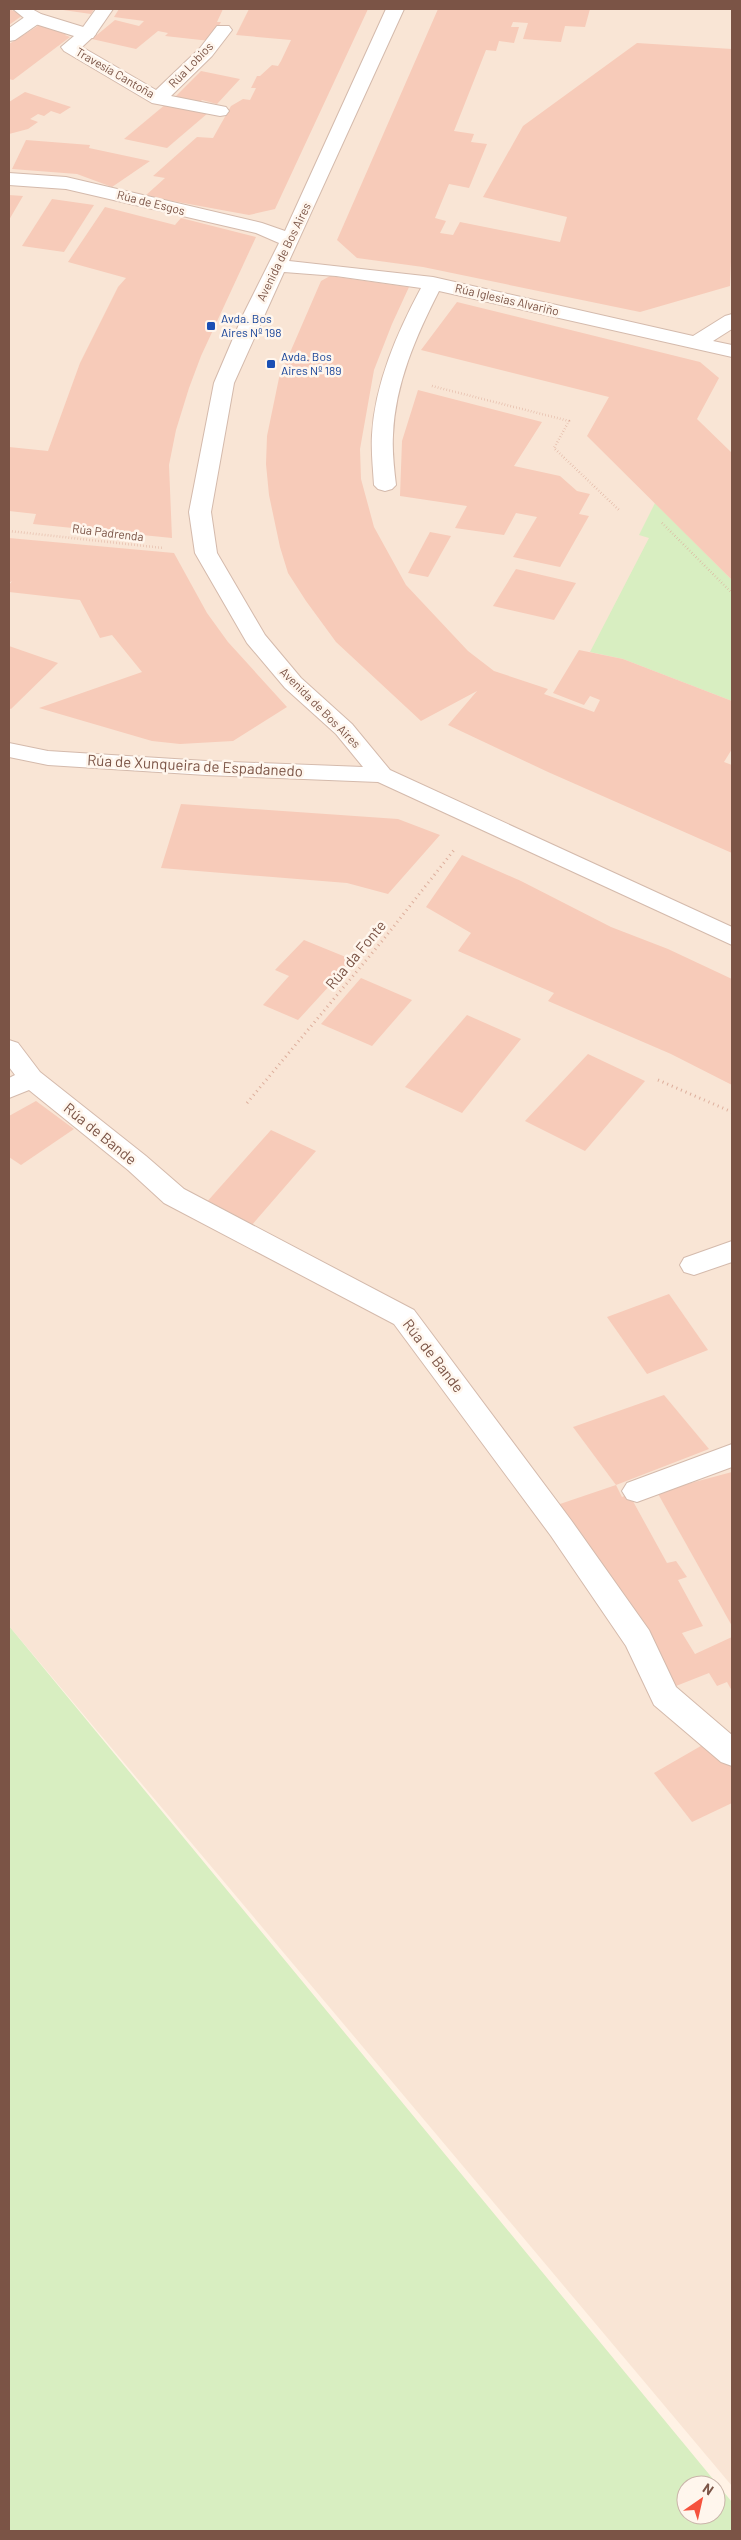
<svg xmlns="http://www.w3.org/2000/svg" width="741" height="2540" viewBox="0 0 741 2540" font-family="Barlow,sans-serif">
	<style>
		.residential { fill: #f9e5d5 }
		.green { fill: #d8eec1; fill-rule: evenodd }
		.building { fill: #f7cbb9 }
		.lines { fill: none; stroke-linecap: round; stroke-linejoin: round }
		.pedestrian-casing { stroke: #d4baac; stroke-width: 2 }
		.minor-casing { stroke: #d4baac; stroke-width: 2 }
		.path-far1 { stroke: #ddae9c; stroke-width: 2.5; stroke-dasharray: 0.5 2.5; stroke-linecap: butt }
		.path { stroke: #ddae9c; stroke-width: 3; stroke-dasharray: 1 4; stroke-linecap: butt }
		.pedestrian { fill: #fff; fill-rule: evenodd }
		.minor { fill: #fff; fill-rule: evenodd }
		.transit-dot { fill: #1a4fb4; stroke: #fff6ed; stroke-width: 2 }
		.labels { text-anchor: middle; stroke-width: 5; stroke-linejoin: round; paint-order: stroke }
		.far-street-label { font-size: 12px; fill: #7b5446; stroke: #fff6ed }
		.far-transit-label { font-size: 12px; fill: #164399; stroke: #fff6ed; text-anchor: start }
		.street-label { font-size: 15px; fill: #7b5446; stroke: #fff6ed }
	</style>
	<rect width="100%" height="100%" fill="#fff2e5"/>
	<path class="residential" d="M9,9H732V2486L9,1626Z"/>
	<g class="green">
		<path d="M655,503L732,580V701L623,659L590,652L649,538L639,535Z"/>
		<path d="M9,1626L732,2502V2531H9ZM686,2485H716V2515H686Z"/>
	</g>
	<g class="building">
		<path d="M9,9L23,15L9,25Z"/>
		<path d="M56,9H94L91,14Z"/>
		<path d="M119,9H223L217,22H221L210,41L165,36L168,33L158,31L136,49L92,39L115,20L139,26L144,21L114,17Z"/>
		<path d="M249,9H368L275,209L249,215L145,196L165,178L153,176L197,137L213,138L231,106L243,99L250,100L256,88H251L257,76H260L272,65L278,66L281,61L291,40L236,35Z"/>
		<path d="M438,9H590L585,27L565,26L561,42L523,39L528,23L513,22L511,27H519L514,43L499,41L496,51L486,50L454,131L474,134L471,142L487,144L469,188L449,184L435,218L446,221L440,233L453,235L460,222L560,242L567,217L483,197L523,126L637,43L732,49V237L730,286L640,312L423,267L357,258L337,240Z"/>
		<path d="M41,24L69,32L65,35L70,37L13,80L9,79V44Z"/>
		<path d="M201,71L240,79L217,104L202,100L198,104L173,99Z"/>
		<path d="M25,92L71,107L60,114L51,111L44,116L38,114L30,119L38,122L28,129L9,134V102Z"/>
		<path d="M166,104L208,113L167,148L124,139Z"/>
		<path d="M26,140L90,145L89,148L150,161L112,187L77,174L12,169Z"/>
		<path d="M9,195L23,196L9,220Z"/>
		<path d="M52,199L94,205L64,252L22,246Z"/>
		<path d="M105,207L175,225L181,218L256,237L201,356L189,388L176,430L169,465L172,538L33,524L36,514L9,511V447L48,451L80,363L118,287L126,278L68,262Z"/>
		<path d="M330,276L409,287L392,324L374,370L360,449L361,479L374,527L406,585L468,651L494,671L548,689L544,694L594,712L600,700L590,696L584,705L553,693L579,650L623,659L732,701V749L724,762L732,765V853L548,772L448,725L477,691L421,721L336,642L306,601L288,573L280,547L269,495L266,464L267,436L279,378L321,281Z"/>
		<path d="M457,302L700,362L719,378L697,419L732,453V580L587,436L609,397L421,350Z"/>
		<path d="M418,390L542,422L514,466L560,476L577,491L590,494L579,514L589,516L560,567L513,557L537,517L516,513L504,535L455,528L467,506L400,496L402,441Z"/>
		<path d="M430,532L451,536L428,577L408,573Z"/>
		<path d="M9,538L174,553L207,613L228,642L287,707L233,741L180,744L152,741L39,708L142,672L112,635L100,638L80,600L9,592V585L12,581L9,583Z"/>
		<path d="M516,569L576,583L554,620L493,606Z"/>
		<path d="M9,646L58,663L11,709L9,708Z"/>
		<path d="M181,804L398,819L440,835L388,894L347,883L161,868Z"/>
		<path d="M462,855L521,881L611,927L668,949L732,979V1085L671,1054L548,1001L554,993L458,951L471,933L426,907Z"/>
		<path d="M304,940L353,960L298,1020L263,1005L289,976L275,970Z"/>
		<path d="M361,978L412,1000L372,1046L321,1024Z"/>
		<path d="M467,1015L521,1039L462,1113L405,1087Z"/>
		<path d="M588,1054L645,1081L585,1151L525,1121Z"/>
		<path d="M36,1101L74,1129L21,1165L9,1157V1116Z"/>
		<path d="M271,1130L316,1151L251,1226L205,1204Z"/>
		<path d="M669,1294L708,1350L647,1374L607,1317Z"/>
		<path d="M664,1395L709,1449L616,1485L573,1427Z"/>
		<path d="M732,1472V1626L657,1492Z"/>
		<path d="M616,1485L622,1497L629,1494L667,1563L676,1561L687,1577L678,1580L703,1626L682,1633L695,1654L732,1637V1691L727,1682L717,1686L709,1673L676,1686L557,1505Z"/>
		<path d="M713,1739L732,1765V1803L692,1822L654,1773Z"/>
	</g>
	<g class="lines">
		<g class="pedestrian-casing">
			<path id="pedestrian" d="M13,9H32L41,14L93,30L96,34L82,47L156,90L200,48L217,26H229L232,30L212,56L171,96L226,107L229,111L226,115L220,116L152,103L64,51L61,47L74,36L29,22Z"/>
		</g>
		<g class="minor-casing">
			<g id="minor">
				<path d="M96,9H113L93,38H81L78,34Z"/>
				<path d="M386,9H404L289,261L433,277L693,336L725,316L732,314V329L713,341L732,345V357L439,291C416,336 395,384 393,435C392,451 394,468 396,485L392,489L385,491L378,489L374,485C373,468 371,451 372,435C375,383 397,333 421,288L336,276L284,272L234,383L211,512L217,553L265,635L301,678L352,724L390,770L732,927V945L378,782L206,775L48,765L9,757V743L48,751L206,761L363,767L336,734L285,688L247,643L195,553L189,512L214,383L243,315L279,243L256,233L66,189L9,185V173L66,177L262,223L285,231Z"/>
				<path d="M35,13L41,14L44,18L41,22L15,40L9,41V28L29,14Z"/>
				<path d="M9,1040L18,1043L40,1072L146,1156L184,1189L414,1310L571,1520L649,1630L676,1687L732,1735V1766L721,1762L654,1705L626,1646L551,1536L394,1324L164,1203L128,1170L29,1090L9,1098V1078L15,1075L9,1067Z"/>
				<path d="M732,1241V1262L694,1275L684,1272L680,1265L684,1258Z"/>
				<path d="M732,1444V1467L637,1502L627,1499L622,1491L627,1483Z"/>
			</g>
		</g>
		<g class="path-far1">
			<path d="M432,386L569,421L554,448L619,510"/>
			<path d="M662,523L732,593"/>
			<path d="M9,531L163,548"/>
		</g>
		<g class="path">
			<path d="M658,1080L732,1112"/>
			<path d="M247,1103L383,940L454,850"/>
		</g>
		<use href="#pedestrian" class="pedestrian"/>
		<use href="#minor" class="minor"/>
	</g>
	<g class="transit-dot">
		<rect x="206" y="321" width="10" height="10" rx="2.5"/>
		<rect x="266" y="359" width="10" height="10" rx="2.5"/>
	</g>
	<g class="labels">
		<g class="far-street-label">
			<text transform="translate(191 65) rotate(-46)" y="4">Rúa Lobios</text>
			<text transform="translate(115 73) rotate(30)" y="4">Travesía Cantoña</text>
			<text transform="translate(151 203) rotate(14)" y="4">Rúa de Esgos</text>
			<text transform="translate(284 252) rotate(-64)" y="4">Avenida de Bos Aires</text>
			<text transform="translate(507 300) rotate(13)" y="4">Rúa Iglesias Alvariño</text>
			<text transform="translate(108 533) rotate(7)" y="4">Rúa Padrenda</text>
			<text transform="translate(320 708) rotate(45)" y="4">Avenida de Bos Aires</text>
		</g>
		<g class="far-transit-label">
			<text x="221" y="323">Avda. Bos<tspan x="221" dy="14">Aires Nº 198</tspan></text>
			<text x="281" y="361">Avda. Bos<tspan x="281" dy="14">Aires Nº 189</tspan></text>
		</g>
		<g class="street-label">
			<text transform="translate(195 766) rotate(3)" y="5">Rúa de Xunqueira de Espadanedo</text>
			<text transform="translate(356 955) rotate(-50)" y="5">Rúa da Fonte</text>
			<text transform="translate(100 1134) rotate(39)" y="5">Rúa de Bande</text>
			<text transform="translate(433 1356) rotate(52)" y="5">Rúa de Bande</text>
		</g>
	</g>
	<rect width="741" height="2540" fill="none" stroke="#7b5446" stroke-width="20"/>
	<g transform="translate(701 2500) rotate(34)"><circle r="24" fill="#fff6ed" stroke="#cab5aa"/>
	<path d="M0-4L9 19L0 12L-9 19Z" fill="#f5523d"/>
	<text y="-8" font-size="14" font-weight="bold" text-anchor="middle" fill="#7b5446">N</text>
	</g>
</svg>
